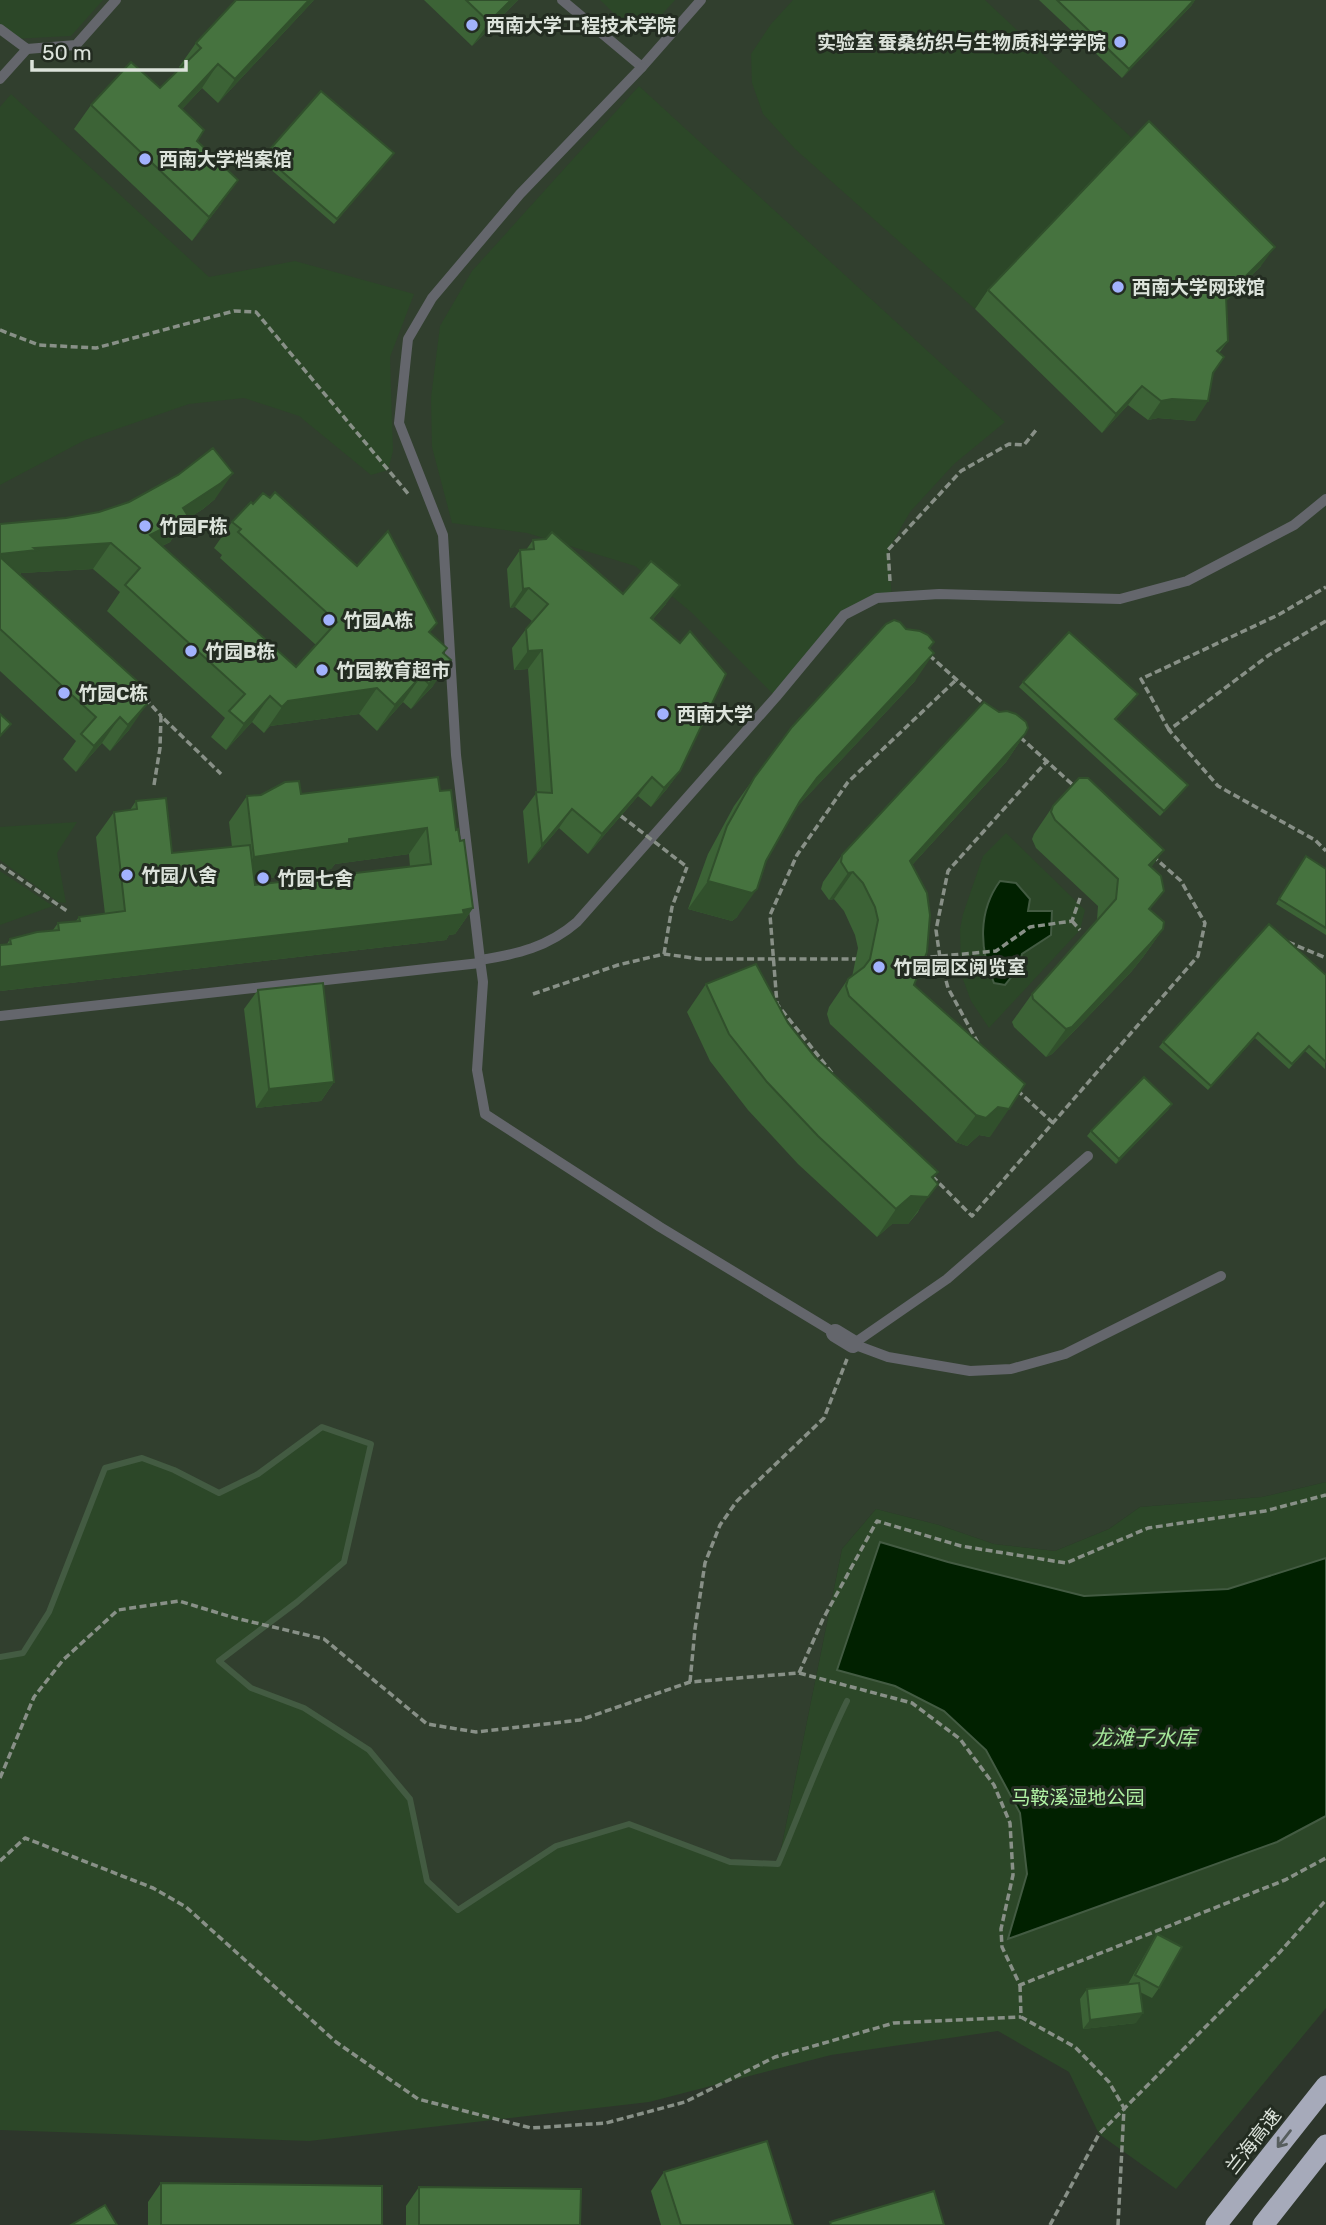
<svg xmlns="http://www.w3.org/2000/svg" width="1326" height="2225" viewBox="0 0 1326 2225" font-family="Rubik,'Noto Sans SC',sans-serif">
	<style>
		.built { fill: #313f2e }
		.green { fill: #2c4728 }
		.water { fill: #012100; stroke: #435b42; stroke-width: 2 }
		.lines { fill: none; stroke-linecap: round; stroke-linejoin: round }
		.stream { stroke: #435b42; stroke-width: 6 }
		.path { stroke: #889087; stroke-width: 3.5; stroke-dasharray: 7 3.5; stroke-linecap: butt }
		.lane { stroke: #64666c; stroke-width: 10 }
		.street { stroke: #64666c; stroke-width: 18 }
		.highway { stroke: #a6aaba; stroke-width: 21 }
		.path-bridge { stroke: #889087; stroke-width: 3.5; stroke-dasharray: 7 3.5; stroke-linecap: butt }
		.wall { fill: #3c6336; fill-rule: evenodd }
		.shaded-wall { fill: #31502c }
		.building { fill: #46733f; stroke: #31502c; stroke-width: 2 }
		.oneway { stroke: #575e5e }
		.poi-dot { fill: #a2b2fd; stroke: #232c21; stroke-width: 2.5 }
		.labels { text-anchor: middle; stroke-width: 6; stroke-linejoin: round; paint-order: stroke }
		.poi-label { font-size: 19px; font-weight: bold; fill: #dce3db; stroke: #232c21; text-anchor: start }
		.park-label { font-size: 19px; fill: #b1f3a5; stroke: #232c21 }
		.street-label { font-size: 19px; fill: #dce3db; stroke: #232c21 }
		.water-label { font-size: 21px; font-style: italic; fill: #a4e699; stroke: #232c21 }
	</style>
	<rect width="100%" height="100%" fill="#2d362b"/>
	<path class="built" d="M0,0H1326V1482L1262,1497L1140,1507L1109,1529L1055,1551L994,1544L939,1525L876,1509L842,1549L778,1864L730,1862L629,1824L556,1846L458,1910L427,1881L410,1799L369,1750L304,1708L251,1688L219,1661L297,1602L322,1427L258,1474L219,1493L174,1470L105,1468L49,1612L23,1653L0,1657Z"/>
	<g class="green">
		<path d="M0,0H103L71,36L12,39L0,29Z"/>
		<path d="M600,0H675L656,21L621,20Z"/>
		<path d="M793,0H985L1135,141L975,309L795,149L763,114L752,83L751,54L771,24Z"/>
		<path d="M639,86L1005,422L954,464L910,512L888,550L892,597L844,615L776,697L691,612L635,566L527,533L452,523L432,447L431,398L440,326L472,271Z"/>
		<path d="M11,94L209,277L295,261L414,294L390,357L393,451L388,470L371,475L299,416L244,398L189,404L85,440L0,485V107Z"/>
		<path d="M77,822L57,853L66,903L58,902L0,860V827Z"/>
		<path d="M1006,833L1085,910L1080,930L989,1028L971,1001L961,974L960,929L963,914L983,856Z"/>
		<path d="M0,871L53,906L0,925Z"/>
		<path d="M322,1427L371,1444L344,1562L297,1602L219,1661L251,1688L304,1708L369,1750L410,1799L427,1881L458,1910L556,1846L629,1824L730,1862L778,1864L842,1549L876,1509L939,1525L994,1544L1055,1551L1109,1529L1140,1507L1262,1497L1326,1482V2008L1176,2189L1099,2134L1069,2072L998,2031L831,2055L649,2102L309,2141L0,2130V1657L23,1653L49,1612L105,1468L142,1458L174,1470L219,1493L258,1474Z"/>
	</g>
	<g class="water">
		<path d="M1000,881L1016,883L1030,899L1028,911H1052L1051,935L1022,954L1018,969L1005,985L994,983C979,949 978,911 1000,881Z"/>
		<path d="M880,1542L948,1562L1084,1596L1228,1589L1326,1558V1816L1277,1842L1008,1939L1027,1874L1020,1813L986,1750L944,1711L895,1686L837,1670Z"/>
	</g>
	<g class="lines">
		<path class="stream" d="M0,1657L23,1653L49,1612L105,1468L142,1458L174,1470L219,1493L258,1474L322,1427L371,1444L344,1562L297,1602L219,1661L251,1688L304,1708L369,1750L410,1799L427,1881L458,1910L556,1846L629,1824L730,1862L778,1864C801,1810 821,1754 847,1701"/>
		<g class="path">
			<path d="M0,330L39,345L96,348L234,311L256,312L410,496"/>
			<path d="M890,581L888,550L961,471L1009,444L1024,445L1036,430"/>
			<path d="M1326,621L1269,655L1169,730L1218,786L1315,840L1326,851"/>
			<path d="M929,655L986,706"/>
			<path d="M145,698L161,716"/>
			<path d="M1169,730L1141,679L1278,615L1326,587"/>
			<path d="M1020,737L1074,786"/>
			<path d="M154,785L160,748L161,716L221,774"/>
			<path d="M0,865L67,911"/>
			<path d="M1072,921L1080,930"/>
			<path d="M1288,942L1326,958"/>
			<path d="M664,954L672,907L687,867"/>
			<path d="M920,958L996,951L1030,927L1072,921L1080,898"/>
			<path d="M533,994L618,965L664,954L700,959H860"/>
			<path d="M978,1043L948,988L940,958L936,930L948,871L1047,761"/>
			<path d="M832,1073L777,1004L770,915L797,855L848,782L956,680"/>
			<path d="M1017,1090L1053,1123"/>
			<path d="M932,1176L972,1216L1198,956L1205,923L1181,881L1156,859"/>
			<path d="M799,1673L823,1619L877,1521L961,1546L1066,1563L1148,1528L1265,1511L1326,1495"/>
			<path d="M690,1682L695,1629L705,1563L720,1525L737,1501L824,1418L847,1359"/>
			<path d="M0,1778L34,1697L63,1660L118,1610L179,1601L235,1618L324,1639L427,1724L476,1732L580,1720L690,1682L799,1673L912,1703L960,1739L994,1785L1010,1823L1013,1875L1001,1929L1002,1947L1020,1985L1285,1880L1326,1858"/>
			<path d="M0,1861L25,1838L153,1888L186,1907L336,2042L418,2099L531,2128L606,2123L685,2102L775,2057L894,2023L1021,2017"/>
			<path d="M1020,1985L1021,2017L1075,2047L1109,2082L1124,2108L1118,2225"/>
			<path d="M1050,2225L1099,2134L1280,1952L1326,1900"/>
		</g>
		<g class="lane">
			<path d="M562,0L642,67L701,0"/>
			<path d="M0,29L27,49L76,45L116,0"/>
			<path d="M642,67L520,194L432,298L408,339L399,423L443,535L456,755L480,960C518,954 548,947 577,922L776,697L844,615L877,598L892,597L939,594L1120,599L1187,581L1294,525L1326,499"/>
			<path d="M0,79L27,49"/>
			<path d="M480,960L483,982L477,1070L485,1114L660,1227L835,1333"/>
			<path d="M0,1016L480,963"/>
			<path d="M853,1344L888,1357L970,1371L1011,1369L1065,1354L1221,1276"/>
			<path d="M853,1344L947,1279L1088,1156"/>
		</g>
		<path class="street" d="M835,1333L853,1344"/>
		<g class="highway">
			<path d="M1216,2225L1326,2086"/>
			<path d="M1263,2225L1326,2145"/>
		</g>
		<path class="path-bridge" d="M621,816L687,867"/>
	</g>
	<g class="wall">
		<path d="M314,0L218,103L202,88L182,109L197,141L221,204L192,241L74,129L91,105L160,88L180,68L179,67L196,43Z"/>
		<path d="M424,0H518L472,46Z"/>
		<path d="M1039,0H1195L1191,6L1122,78Z"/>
		<path d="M394,153L334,224L261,161L264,156Z"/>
		<path d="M1261,266L1226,301L1228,341L1219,353L1195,421L1158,418L1148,420L1128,405L1102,433L975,309L988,290Z"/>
		<path d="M215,499L203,509L184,521L170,542L162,546L296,667L316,645L220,558L222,555L214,548L232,522L430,633L447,648L443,653L433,686L411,709L403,702L377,731L359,714L270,726L264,733L252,722L226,750L211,737L225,718L107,611L120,592L93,569L21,573L20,575L140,698L129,730L110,751L102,743L76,772L63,759L76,741L0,671V524L66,518Z"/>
		<path d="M533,540L623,594L666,604L653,619L680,771L666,790L651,807L638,796L588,854L559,828L528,864L523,811L537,792L528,669L514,670L512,648L532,621L515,607L510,608L507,569L520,550H526Z"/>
		<path d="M906,629L929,648L915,681L795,809L766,861L737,917L732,921L688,909L708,854L734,806L754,778Z"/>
		<path d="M1023,682L1134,699L1116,719L1184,790L1160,816L1019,687Z"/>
		<path d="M1025,734L1006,762L912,865L914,985L990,1137L979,1135L967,1146L956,1142L830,1024L827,1014L829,1007L848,979L852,977L858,948L855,935L844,911L834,899L829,900L821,889L823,882L842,855Z"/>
		<path d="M440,791L456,830L460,841L473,908L455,934L449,935L446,940L0,991V945L7,944L10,939L53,930L58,923L76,921L79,917L105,914L96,837L114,812L130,810L136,801L172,853L232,847L229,822L247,796L301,794ZM409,854L410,867L255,885V880L331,869L335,864Z"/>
		<path d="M1053,806L1164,850L1151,867L1150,910L1163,929L1143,957L1131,972L1052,1054L1046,1057L1014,1027L1012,1022L1032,994L1097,920L1098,906L1036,848L1032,839L1034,834Z"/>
		<path d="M1306,856L1326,869V935L1276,904Z"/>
		<path d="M1326,975L1325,1069L1305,1051L1289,1069L1255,1038L1208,1090L1159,1047L1163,1042Z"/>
		<path d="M706,984L788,1023L815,1057L938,1172L933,1179L918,1212L908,1224H892L877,1237L798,1164L748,1110L710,1061L687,1012Z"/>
		<path d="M258,990L334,1082L321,1101L256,1108L244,1009Z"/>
		<path d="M1169,1109L1116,1164L1087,1136L1091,1131Z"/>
		<path d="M1157,1934L1159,1988L1152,1998L1140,1992L1136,2023L1083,2029L1080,1999L1087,1989L1128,1984L1151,1944Z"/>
		<path d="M664,2172L793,2225H661L651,2191Z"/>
		<path d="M161,2183L382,2225H148V2202Z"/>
		<path d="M419,2187L580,2225H406V2206Z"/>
	</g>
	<g class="shaded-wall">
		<path d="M309,0H314L218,103L235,79Z"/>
		<path d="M511,0H518L472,46L489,22Z"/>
		<path d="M1194,0H1195L1191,6L1122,78L1129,69Z"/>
		<path d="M218,64L202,88L162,130L179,106Z"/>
		<path d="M238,180L221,204L192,241L209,217Z"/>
		<path d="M1275,247L1261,266L1213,315L1226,296Z"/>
		<path d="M1142,386L1128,405L1102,433L1116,414Z"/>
		<path d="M1172,399L1208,401L1195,421L1158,418L1148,420L1161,401Z"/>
		<path d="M233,473L215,499L203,509L184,521L170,542L132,561L150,535L183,508Z"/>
		<path d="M111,543L93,569L21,573L19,575L0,578V554L34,548Z"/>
		<path d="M680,585L666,604L637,637L651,618Z"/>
		<path d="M529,588L515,607L510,608L523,589Z"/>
		<path d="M542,650L528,669L514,670L528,651Z"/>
		<path d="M934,653L915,681L798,806L780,829L817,778Z"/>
		<path d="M451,660L433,686L411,709L429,684Z"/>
		<path d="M421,676L403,702L377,731L395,705Z"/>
		<path d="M377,688L359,714L270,726L264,733L282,707L288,701Z"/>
		<path d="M270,696L252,722L226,750L244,724Z"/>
		<path d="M147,704L129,730L110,751L128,725Z"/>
		<path d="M120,717L102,743L76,772L94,746Z"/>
		<path d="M1025,734L1006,762L890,889L910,861Z"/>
		<path d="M680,771L666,790L651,807L664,788Z"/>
		<path d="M652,777L638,796L588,854L602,834Z"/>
		<path d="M572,809L559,828L528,864L542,845Z"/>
		<path d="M427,828L409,854L335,864L331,869L236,883L254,857L349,839Z"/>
		<path d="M1164,850L1144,877L1149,865Z"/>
		<path d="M853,872L834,899L829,900L848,873Z"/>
		<path d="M708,881L757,889L737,917L732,921L688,909Z"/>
		<path d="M473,908L455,934L449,935L446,940L0,991V967Z"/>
		<path d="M1163,929L1143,957L1131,972L1052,1054L1046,1057L1066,1029Z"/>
		<path d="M1258,1033L1255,1038L1208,1090L1211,1086Z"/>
		<path d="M334,1082L321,1101L256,1108L269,1089Z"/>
		<path d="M1172,1104L1169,1109L1116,1164L1119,1159Z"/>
		<path d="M998,1107L1009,1109L990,1137L979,1135L967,1146L956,1142L976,1115Z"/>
		<path d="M938,1172L921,1196L938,1184L908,1224H892L877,1237L896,1209Z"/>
		<path d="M1143,2013L1136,2023L1083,2029L1090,2020Z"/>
	</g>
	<g class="building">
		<path d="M236,0H309L235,79L218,64L179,106L204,130L197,141L238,180L209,217L91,105L131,62L160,88L201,48L196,43Z"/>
		<path d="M466,0H511L489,22Z"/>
		<path d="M1057,0H1194L1129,69Z"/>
		<path d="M321,91L394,153L337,219L264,156Z"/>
		<path d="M1149,121L1275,247L1226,296L1228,341L1217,351L1224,357L1213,373L1208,401L1172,399L1161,401L1142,386L1116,414L988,290Z"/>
		<path d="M213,448L233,473L221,483L183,508L188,516L150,535L296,667L337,622L238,532L241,529L232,522L251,502L253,504L263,493L270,498L275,492L357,566L388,531L437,623L429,632L447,648L443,653L451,660L429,684L421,676L395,705L377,688L288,701L282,707L270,696L244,724L229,711L245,694L125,585L140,568L111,543L34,548L37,550L0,554V524L66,518L99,512L129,502L178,475Z"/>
		<path d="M552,532L623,594L651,561L680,585L651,618L680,643L690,631L726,674L680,771L664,788L652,777L602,834L572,809L542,845L536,792L552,793L542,650L528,651L526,629L548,604L529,588L523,589L520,550L534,549L533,540L546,539Z"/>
		<path d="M0,557L146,689L139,697L147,704L128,725L120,717L94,746L81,734L96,717L0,629Z"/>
		<path d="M894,620L900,622L906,629L920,631L928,635L934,642L929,648L934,653L817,778L800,801L766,861L757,889L752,893L708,881L727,826L754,778L792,727L886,624Z"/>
		<path d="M1069,632L1138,694L1115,719L1188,785L1164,811L1023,682Z"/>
		<path d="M984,702L999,712L1007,711L1016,714L1026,722L1028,728L1025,734L910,861L927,893L930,915L927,952L914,985L1025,1084L1009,1109L998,1107L986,1118L976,1115L849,996L846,986L848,979L864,967L870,959L878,920L875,907L863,883L853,872L848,873L841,862L842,855Z"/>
		<path d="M0,714L11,724L0,736Z"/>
		<path d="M438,777L440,791L451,790L456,830L458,829L460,841L464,840L473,908L463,910L464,914L0,967V945L11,944L10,939L37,932L59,930L58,923L80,921L79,917L125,911L114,812L137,809L136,801L166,798L172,853L250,845L255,885L431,864L427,828L349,839V843L254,857L247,796L261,795L285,782L299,781L301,794Z"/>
		<path d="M1079,778H1088L1164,850L1149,865L1161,876L1164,891L1149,909L1164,922L1163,929L1150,944L1072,1027L1066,1029L1033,999L1032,994L1116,899L1118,879L1055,820L1051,812L1053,806Z"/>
		<path d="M1306,856L1326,869V928L1279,899Z"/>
		<path d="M1269,924L1326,975V1062L1309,1046L1292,1064L1258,1033L1211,1086L1163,1042Z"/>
		<path d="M756,964L788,1023L815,1057L938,1172L932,1177L938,1184L928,1197L911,1196L896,1209L818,1136L767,1082L729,1034L706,984Z"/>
		<path d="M323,983L334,1082L269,1089L258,990Z"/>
		<path d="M1144,1077L1172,1104L1119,1159L1091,1131Z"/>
		<path d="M1157,1934L1182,1947L1159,1988L1135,1975Z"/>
		<path d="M1139,1983L1143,2013L1090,2020L1087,1989Z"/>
		<path d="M767,2141L793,2225H681L664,2172Z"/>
		<path d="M161,2183L382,2186V2225H161Z"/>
		<path d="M419,2187L581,2189L580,2225H419Z"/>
		<path d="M934,2191L944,2225H831L830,2222Z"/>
		<path d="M105,2205L117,2225H71Z"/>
	</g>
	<defs><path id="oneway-shaft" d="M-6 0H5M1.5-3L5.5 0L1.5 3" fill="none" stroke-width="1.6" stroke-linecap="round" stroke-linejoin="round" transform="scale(1.75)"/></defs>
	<use class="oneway" href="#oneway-shaft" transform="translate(1284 2139) rotate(128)"/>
	<g class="poi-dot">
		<circle cx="472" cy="25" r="7"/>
		<circle cx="1120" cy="42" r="7"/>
		<circle cx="145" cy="159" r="7"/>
		<circle cx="1118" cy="287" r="7"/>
		<circle cx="145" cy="526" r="7"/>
		<circle cx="329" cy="620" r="7"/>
		<circle cx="191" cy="651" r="7"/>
		<circle cx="322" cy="670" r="7"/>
		<circle cx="64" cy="693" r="7"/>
		<circle cx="663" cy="714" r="7"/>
		<circle cx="127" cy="875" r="7"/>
		<circle cx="263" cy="878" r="7"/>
		<circle cx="879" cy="967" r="7"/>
	</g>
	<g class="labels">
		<g class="poi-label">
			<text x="486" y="32">西南大学工程技术学院</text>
			<text x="1106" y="49" text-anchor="end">实验室 蚕桑纺织与生物质科学学院</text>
			<text x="159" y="166">西南大学档案馆</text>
			<text x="1132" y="294">西南大学网球馆</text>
			<text x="159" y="533">竹园F栋</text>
			<text x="343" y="627">竹园A栋</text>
			<text x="205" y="658">竹园B栋</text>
			<text x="336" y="677">竹园教育超市</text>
			<text x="78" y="700">竹园C栋</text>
			<text x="677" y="721">西南大学</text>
			<text x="141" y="882">竹园八舍</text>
			<text x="277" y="885">竹园七舍</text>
			<text x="893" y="974">竹园园区阅览室</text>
		</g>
		<g class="park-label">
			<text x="1078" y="1804">马鞍溪湿地公园</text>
		</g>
		<g class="street-label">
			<text transform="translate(1253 2141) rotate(-52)" y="7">兰海高速</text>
		</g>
		<g class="water-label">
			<text x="1144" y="1745">龙滩子水库</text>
		</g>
	</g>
	<path d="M32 60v10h154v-10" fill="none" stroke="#dce3db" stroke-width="3.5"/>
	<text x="42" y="60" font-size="21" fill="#dce3db" stroke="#232c21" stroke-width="5" paint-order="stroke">50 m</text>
</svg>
